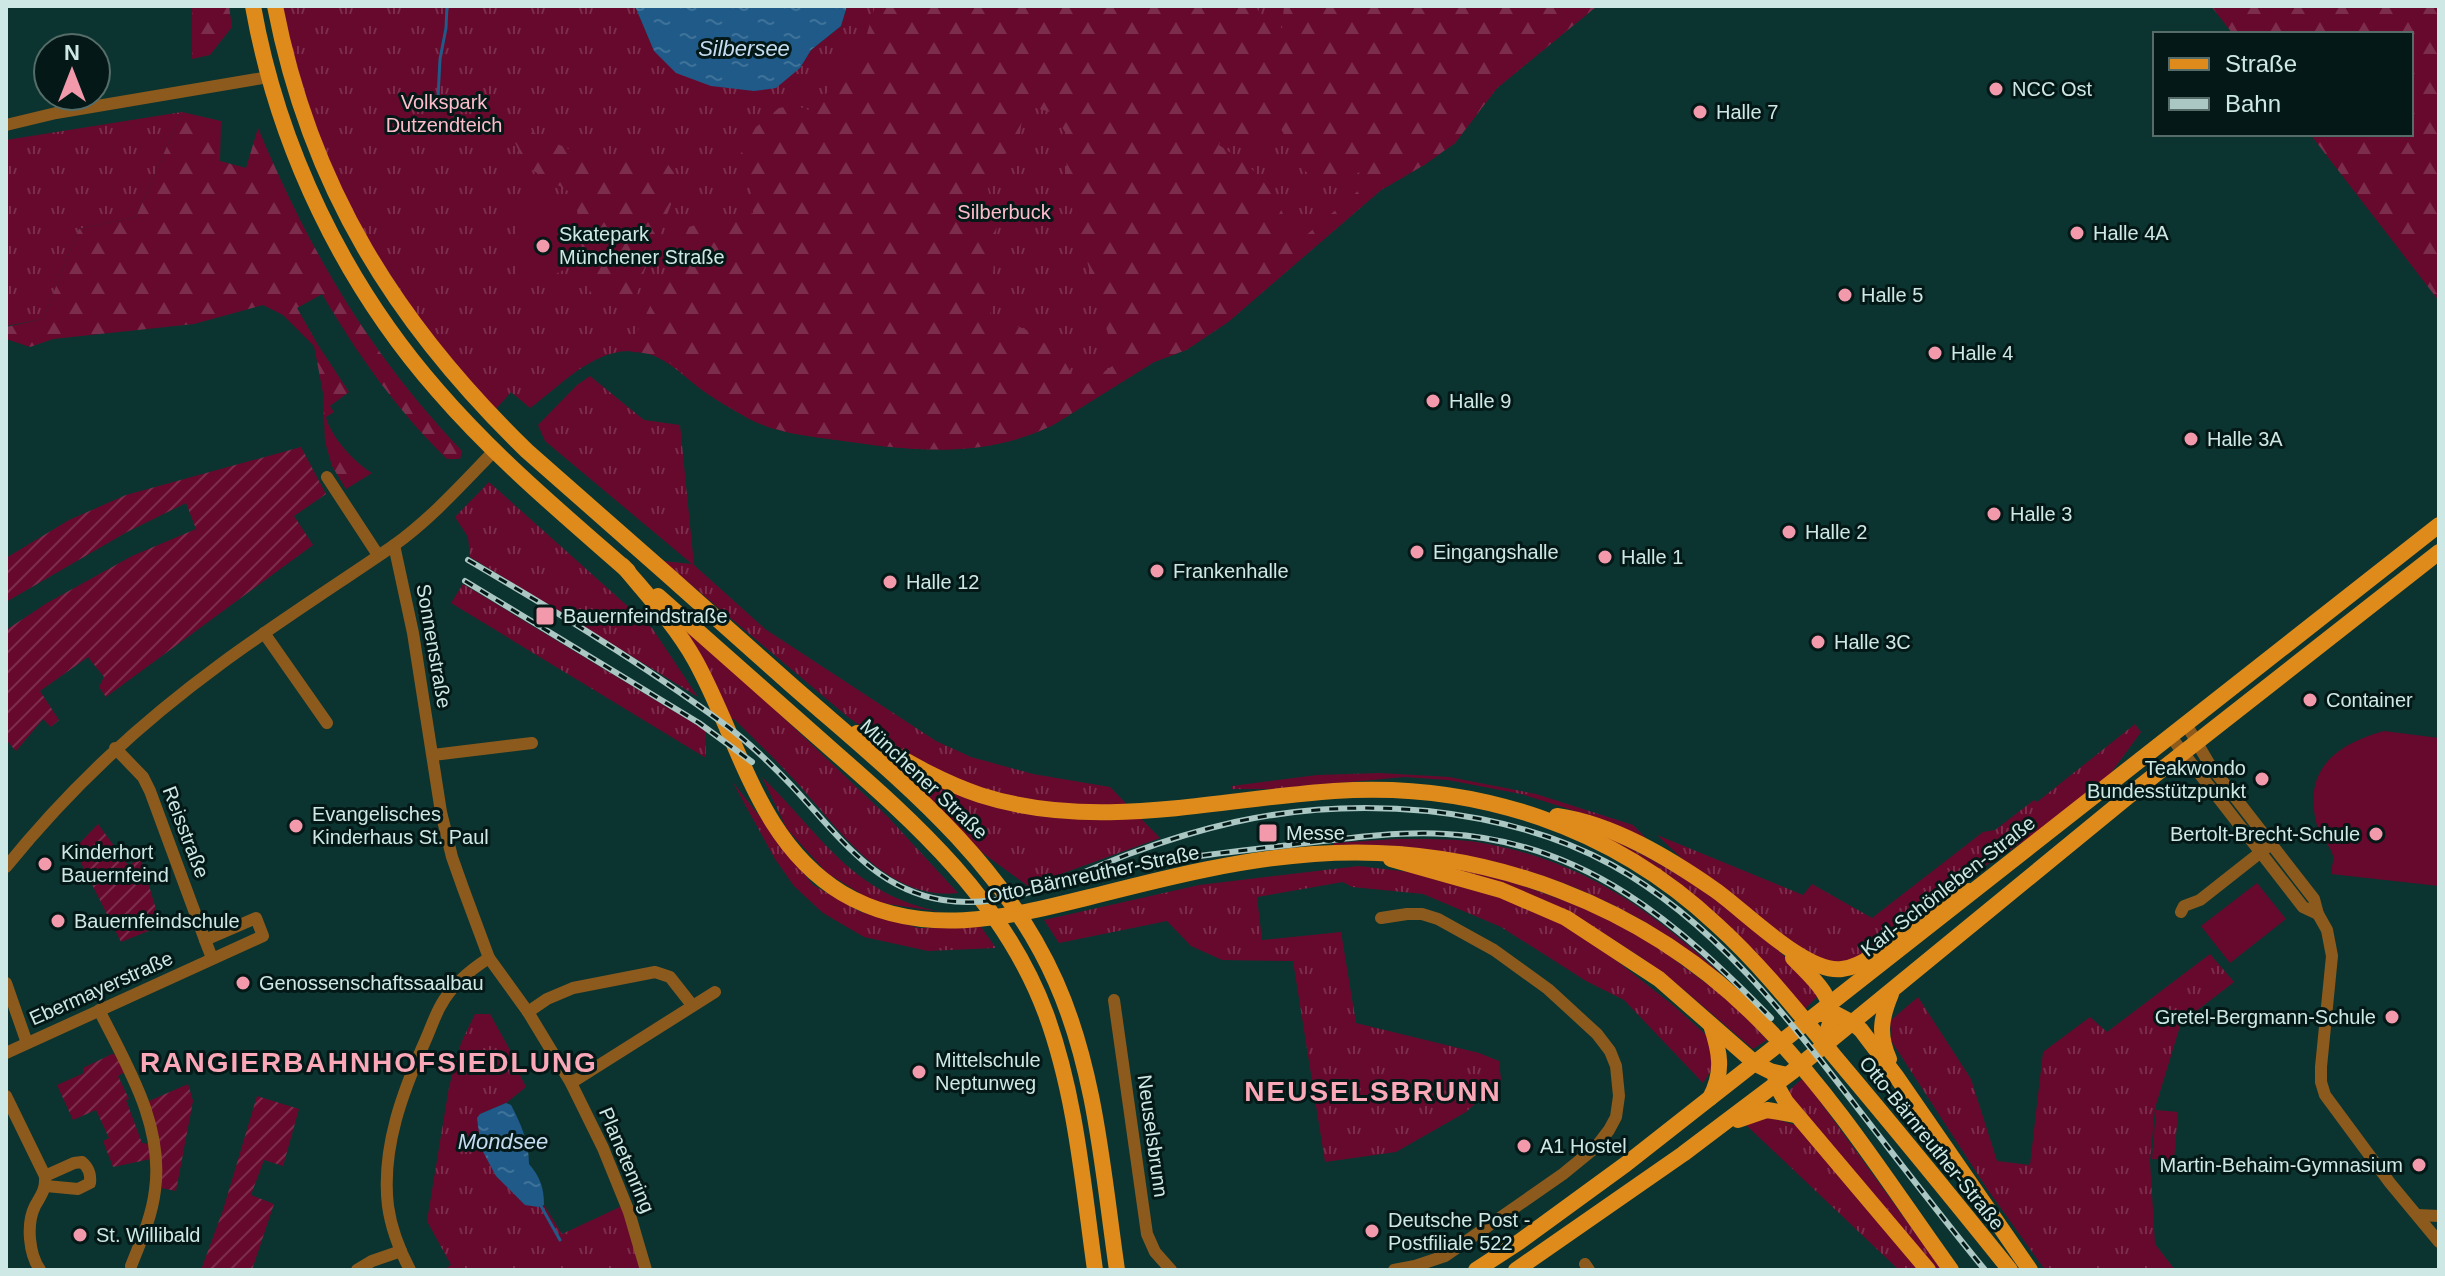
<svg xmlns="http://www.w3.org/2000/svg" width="2445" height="1276" viewBox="0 0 2445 1276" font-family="Helvetica,sans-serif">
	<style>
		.grass { fill: url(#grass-tufts) }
		.forest { fill: url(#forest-firs); fill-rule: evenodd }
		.garden { fill: url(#garden-furrows) }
		.pitch { fill: #67092d }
		.water { fill: url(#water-ripples) }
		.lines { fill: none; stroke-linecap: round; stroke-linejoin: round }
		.stream { stroke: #1f5a88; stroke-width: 3 }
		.minor { stroke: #8d5a1d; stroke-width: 12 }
		.major { stroke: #de8b1b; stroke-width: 16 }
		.rail-casing { stroke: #aac7c4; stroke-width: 6 }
		.rail { stroke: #041917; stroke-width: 3; stroke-dasharray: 9; stroke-linecap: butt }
		.poi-dot { fill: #f29aac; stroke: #041917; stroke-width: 3 }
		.labels { text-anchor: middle; stroke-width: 6; stroke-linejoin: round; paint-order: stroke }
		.poi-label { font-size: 20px; fill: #cee8e5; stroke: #041917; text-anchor: start }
		.park-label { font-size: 20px; fill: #febdca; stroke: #041917 }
		.street-label { font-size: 20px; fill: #cee8e5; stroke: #041917 }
		.water-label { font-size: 22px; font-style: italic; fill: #c5dcf1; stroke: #041917 }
		.district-label { font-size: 28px; font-weight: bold; letter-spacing: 2px; fill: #faa7b8; stroke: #041917 }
	</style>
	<defs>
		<pattern id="grass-tufts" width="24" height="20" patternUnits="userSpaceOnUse" patternTransform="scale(2)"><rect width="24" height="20" fill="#67092d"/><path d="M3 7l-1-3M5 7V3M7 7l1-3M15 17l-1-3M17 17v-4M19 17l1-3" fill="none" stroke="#7c2d4b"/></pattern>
		<pattern id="forest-firs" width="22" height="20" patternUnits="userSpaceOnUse" patternTransform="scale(2)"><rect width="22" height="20" fill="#67092d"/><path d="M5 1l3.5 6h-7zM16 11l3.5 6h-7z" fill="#7c2d4b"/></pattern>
		<pattern id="garden-furrows" width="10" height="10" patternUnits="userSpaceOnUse" patternTransform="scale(2)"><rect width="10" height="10" fill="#67092d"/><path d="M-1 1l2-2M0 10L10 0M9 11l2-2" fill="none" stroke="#7c2d4b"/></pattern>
		<pattern id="water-ripples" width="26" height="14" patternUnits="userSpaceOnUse" patternTransform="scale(2)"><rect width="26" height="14" fill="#1f5a88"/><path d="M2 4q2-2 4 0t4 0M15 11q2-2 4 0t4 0" fill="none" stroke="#3e7299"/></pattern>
	</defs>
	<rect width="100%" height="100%" fill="#0b3430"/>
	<g class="grass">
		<path d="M280,6H635L654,51L800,68L811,50L841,26L847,6H1597L1497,88L1455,143L1424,165L1381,190L1228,322L1186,350L1154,362L1053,425C983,459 911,451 837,440C807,436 776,433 749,419C735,411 720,402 707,393C682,377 662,349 628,351C590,352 559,387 530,408L511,392L495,410L442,354L354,219L309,114Z"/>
		<path d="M182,112L136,217L79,229L43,319L6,326V140Z"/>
		<path d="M590,376L644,420L680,425L694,565L765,629L936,741L971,757L1033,774L1110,787L1160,838L1028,886L984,854L892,763L883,742L848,717L663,561L692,564L545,441L538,425L577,385Z"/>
		<path d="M489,482L652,628L698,697L470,557L468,537L455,517Z"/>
		<path d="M463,584L705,730L706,758L451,603Z"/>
		<path d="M682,626L748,684L887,816L958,893C888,901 841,832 800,786C779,763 756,741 734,719H729Z"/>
		<path d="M2135,724L2141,732L2108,777L2032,836L1985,866L1856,961L1824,965L1693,869L1657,835L1803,895L1812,884L1872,918L1983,832L1995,830L2034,800L2037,802Z"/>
		<path d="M1380,773L1449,777L1536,794L1633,825L1656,848L1569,809L1521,794L1448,780L1404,777L1276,789H1232V786L1317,775Z"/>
		<path d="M762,777C822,835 852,895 942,912L874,902L827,873L787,829Z"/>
		<path d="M732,781L813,885L861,912L919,928L981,927L996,948L928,951L864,937L823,913L794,886L775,859Z"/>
		<path d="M1597,832C1666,865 1732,902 1786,958C1798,970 1808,983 1818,996L1805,1009Z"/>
		<path d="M1396,839C1426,839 1458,838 1488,844C1594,864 1667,922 1743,995C1726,981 1709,966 1691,953C1587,875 1461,844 1333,846V843Z"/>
		<path d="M1431,863L1492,875L1594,911L1656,946L1734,1004L1767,1040L1753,1049L1678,985L1639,956L1590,925Z"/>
		<path d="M1359,866L1426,874L1524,903L1585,936L1674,1006L1705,1034L1715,1049L1714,1066L1703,1083L1624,1000L1586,981L1501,927L1423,894L1352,887L1343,882L1257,897L1262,940L1341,932L1356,1023L1479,1053L1499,1061L1501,1080L1466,1112L1396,1152L1325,1162L1293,961L1222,960L1191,946L1167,921L1059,943L1044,920L1199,885Z"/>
		<path d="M2210,954L2234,982L2181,1023L2155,1108L2150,1161L2155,1244L2175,1270H2045L1988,1190L1892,1042L1890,1021L1918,997L1971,1079L1997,1161L2030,1165L2043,1052L2090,1017L2107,1032Z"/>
		<path d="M475,1014H490L515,1059L513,1061L526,1087L506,1103L480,1114L482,1148L496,1176L538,1207L544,1205L562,1234L622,1206L640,1270H443L451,1265L427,1221L449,1087L461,1043Z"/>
		<path d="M1803,1078L1942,1270H1899L1746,1125L1769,1117L1795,1125L1785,1094Z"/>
		<path d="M2156,1110L2178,1112L2174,1160L2152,1159Z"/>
	</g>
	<g class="forest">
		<path d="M192,6H229L232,27L210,55L192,59Z"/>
		<path d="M875,6H1255L1269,24L1282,28L1284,6H1597L1497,88L1455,143L1424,165L1381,190L1228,322L1186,350L1154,362L1053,425C983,459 911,451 837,440C807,436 776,433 749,418C733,410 716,400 702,390C689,380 677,367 664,359C653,353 639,353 628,351L689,227L720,217L753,213V191L738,175L736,162L756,127L779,108L794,105L815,112L848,58L858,65ZM1024,105L1054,113L1069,139L1066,170L1073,213L1110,341L1122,359L1080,389L1062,357L1029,331L1015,325L989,330L997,220L985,179L998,157L1018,148ZM1281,129L1302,168L1319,184L1364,171L1372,179L1297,243C1284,215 1271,184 1245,163C1237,157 1228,151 1219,145L1222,138L1253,140Z"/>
		<path d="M2211,6H2439V301L2310,134H2411V34H2233Z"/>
		<path d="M182,112L221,121L220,161L246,168L258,128C310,252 369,353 462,451L460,459H447C396,409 358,355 322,294L297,308L318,345L349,392L330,406L334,412L326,417C330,436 355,463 372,473L346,489L332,466L325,442L323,393L314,346L283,315L263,305L194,324L53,339L30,347L6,339V327L43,319L79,229L136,217Z"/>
		<path d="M521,127L590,159L637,155L667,163L680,182L639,285L634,309L599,300L587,288L575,195L525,166L511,133Z"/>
	</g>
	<g class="garden">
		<path d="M301,447L326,494L294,516L313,545L106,697L99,687L104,677L88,657L40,691L59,720L51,727L43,719L16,751L6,740V630L47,603L132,556L196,529L186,503L127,532L6,602V558L69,520L126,495Z"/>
		<path d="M98,824L128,865L141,859L161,926L121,942L74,849Z"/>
		<path d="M112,1054L117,1055L125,1072L118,1076L129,1099L126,1100L142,1143L149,1144L151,1159L113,1167L103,1141L109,1138L96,1110L73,1120L57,1085L84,1073L83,1068Z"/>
		<path d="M188,1084L193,1101L176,1191L161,1188L149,1101Z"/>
		<path d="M257,1096L299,1109L283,1166L264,1160L251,1195L274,1204L252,1270H201L223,1210Z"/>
	</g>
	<g class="pitch">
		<path d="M517,194L565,195L572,202L566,225L572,266L534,284H516Z"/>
		<path d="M2384,731L2439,738V886L2331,874C2331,869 2334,861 2333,856C2331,846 2321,838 2318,829C2301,772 2333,745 2384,731Z"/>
		<path d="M2257,883L2286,919L2230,963L2201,926Z"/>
		<path d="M1460,1058L1463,1089L1408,1094L1405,1063Z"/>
	</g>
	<g class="water">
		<path d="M635,6H847L841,26L811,50L800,68L776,88L754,91L711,86L676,73L654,51Z"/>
		<path d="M506,1103L511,1105C521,1124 529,1142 529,1164C540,1177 544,1187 544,1205L538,1207L525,1205L496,1176L481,1148L477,1118L480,1114Z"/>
	</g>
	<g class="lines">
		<g class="stream">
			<path d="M438,98L440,59L446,28L447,6"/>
			<path d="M541,1206L560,1240"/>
		</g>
		<g class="minor">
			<path d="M6,125L56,113L269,77"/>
			<path d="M327,477L378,555"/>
			<path d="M394,545L413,633L441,812L452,857L463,888L489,958L528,1012L571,1083L603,1148L629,1212L646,1270"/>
			<path d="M264,633L327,723"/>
			<path d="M2186,724L2210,765L2314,899L2318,914L2327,930L2332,956L2321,1067V1082L2325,1095L2390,1183L2439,1242"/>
			<path d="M2171,737L2303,907L2318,914"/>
			<path d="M115,748L143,777L150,791L205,940"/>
			<path d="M433,755L532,743"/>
			<path d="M6,867C71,787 139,724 222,663C278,622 336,585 393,546C431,519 463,483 495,450"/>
			<path d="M2181,912L2184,906L2200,900L2266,848"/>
			<path d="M1381,918L1407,914H1422L1438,919L1494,950L1548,989L1597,1034L1610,1051L1616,1066L1619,1096L1616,1117L1609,1130L1596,1147L1563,1174L1445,1256L1415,1266L1394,1270"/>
			<path d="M6,983L27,1043"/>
			<path d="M1114,1000L1147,1234L1155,1252L1171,1270"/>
			<path d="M99,1010C127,1066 164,1125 155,1190C152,1216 141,1241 131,1266"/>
			<path d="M528,1012L547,999L573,988L655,972L670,977L692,1005"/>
			<path d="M6,1053L263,936L256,918L205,940L212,958"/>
			<path d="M571,1083L715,992"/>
			<path d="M6,1096L45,1176C46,1190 41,1195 35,1206C26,1224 29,1254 40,1270"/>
			<path d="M45,1176L74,1163L82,1162C89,1168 91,1174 90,1183L78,1189L46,1186"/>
			<path d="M2417,1215L2439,1216"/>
			<path d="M1585,1264L1589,1270"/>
			<path d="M357,1270L372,1261L401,1251"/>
			<path d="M410,1270C400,1251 391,1228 388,1206C381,1148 403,1091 426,1039C431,1028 435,1015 441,1005C452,985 470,970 489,958"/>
		</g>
		<g class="major">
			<path d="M253,6C278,147 344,284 438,391C495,457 563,514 628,571"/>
			<path d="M275,6C310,187 396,324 527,451C615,528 702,605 789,683C890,772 1000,855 1056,982C1096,1072 1103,1174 1117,1270"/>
			<path d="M623,566C648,596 676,626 695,660C740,741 757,841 842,893C923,941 1013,916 1098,895C1169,877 1241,859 1314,854C1483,842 1649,905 1766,1027C1837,1100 1892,1188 1951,1270"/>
			<path d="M658,596C713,644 767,693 822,741C912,820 1003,898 1046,1014C1076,1096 1083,1185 1095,1270"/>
			<path d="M857,733C898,756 935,780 980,795C1095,832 1217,799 1334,791C1476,781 1613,827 1717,925C1761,965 1798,1012 1836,1058C1895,1128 1953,1199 2010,1270"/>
			<path d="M1557,816C1613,824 1669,858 1715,890C1745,911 1806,974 1842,969C1879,965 1913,913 1946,898C1953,895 1962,893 1969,891"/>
			<path d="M1391,859L1501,890L1566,918L1659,979L1756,1064L1770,1071L1787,1075"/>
			<path d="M1793,958C1810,976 1836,996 1830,1023C1828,1032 1823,1039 1821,1048"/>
			<path d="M1819,1014H1836L1853,1023L1861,1030L1896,1076L2030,1270"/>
			<path d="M1889,1059C1878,1035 1881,1018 1891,994"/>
			<path d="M1775,1076L1778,1088L1786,1102L1928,1270"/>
			<path d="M1710,1098C1724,1072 1720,1052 1711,1025"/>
			<path d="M1738,1120L1767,1110L1796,1115"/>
			<path d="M1476,1270L1519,1242L1626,1164L2439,525"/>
			<path d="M1516,1270L1683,1154L1793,1071L2142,785L2439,552"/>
		</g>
		<g class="rail-casing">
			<g id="rail">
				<path d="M468,560C555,611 643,664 724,724C749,742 771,764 792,786C837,834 874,889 943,900C1008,911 1071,876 1129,854C1164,841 1199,830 1235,822C1298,808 1364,805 1428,811C1492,818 1555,834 1612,865C1715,922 1789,1019 1859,1110C1901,1164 1942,1218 1985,1270"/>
				<path d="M465,581L699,723L752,762"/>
				<path d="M1097,877C1160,858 1224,853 1289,845C1341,839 1394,831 1446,834C1584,841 1679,924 1771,1018"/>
			</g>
		</g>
		<use href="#rail" class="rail"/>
	</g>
	<g class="poi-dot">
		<circle cx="1996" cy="89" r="8"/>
		<circle cx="1700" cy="112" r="8"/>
		<circle cx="2077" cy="233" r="8"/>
		<circle cx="543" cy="246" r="8"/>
		<circle cx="1845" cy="295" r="8"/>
		<circle cx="1935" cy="353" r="8"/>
		<circle cx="1433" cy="401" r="8"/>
		<circle cx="2191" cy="439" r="8"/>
		<circle cx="1994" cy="514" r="8"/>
		<circle cx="1789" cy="532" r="8"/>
		<circle cx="1417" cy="552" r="8"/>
		<circle cx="1605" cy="557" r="8"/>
		<circle cx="1157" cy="571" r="8"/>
		<circle cx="890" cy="582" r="8"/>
		<rect x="535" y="606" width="20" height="20" rx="4"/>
		<circle cx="1818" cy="642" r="8"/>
		<circle cx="2310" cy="700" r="8"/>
		<circle cx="2262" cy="779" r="8"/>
		<circle cx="296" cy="826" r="8"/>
		<rect x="1258" y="823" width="20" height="20" rx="4"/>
		<circle cx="2376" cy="834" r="8"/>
		<circle cx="45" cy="864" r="8"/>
		<circle cx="58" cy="921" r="8"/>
		<circle cx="243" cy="983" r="8"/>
		<circle cx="2392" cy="1017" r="8"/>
		<circle cx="919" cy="1072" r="8"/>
		<circle cx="1524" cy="1146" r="8"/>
		<circle cx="2419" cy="1165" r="8"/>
		<circle cx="1372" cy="1231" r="8"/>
		<circle cx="80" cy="1235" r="8"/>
	</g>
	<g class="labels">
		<g class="poi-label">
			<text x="2012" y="96">NCC Ost</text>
			<text x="1716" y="119">Halle 7</text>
			<text x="2093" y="240">Halle 4A</text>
			<text x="559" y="241">Skatepark<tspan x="559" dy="23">Münchener Straße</tspan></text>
			<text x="1861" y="302">Halle 5</text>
			<text x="1951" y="360">Halle 4</text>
			<text x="1449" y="408">Halle 9</text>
			<text x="2207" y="446">Halle 3A</text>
			<text x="2010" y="521">Halle 3</text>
			<text x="1805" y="539">Halle 2</text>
			<text x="1433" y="559">Eingangshalle</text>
			<text x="1621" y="564">Halle 1</text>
			<text x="1173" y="578">Frankenhalle</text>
			<text x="906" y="589">Halle 12</text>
			<text x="563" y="623">Bauernfeindstraße</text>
			<text x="1834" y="649">Halle 3C</text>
			<text x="2326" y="707">Container</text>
			<text x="2246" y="775" text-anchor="end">Teakwondo<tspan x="2246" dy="23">Bundesstützpunkt</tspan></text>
			<text x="312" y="821">Evangelisches<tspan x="312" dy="23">Kinderhaus St. Paul</tspan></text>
			<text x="1286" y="840">Messe</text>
			<text x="2360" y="841" text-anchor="end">Bertolt-Brecht-Schule</text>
			<text x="61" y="859">Kinderhort<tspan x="61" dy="23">Bauernfeind</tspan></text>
			<text x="74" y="928">Bauernfeindschule</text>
			<text x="259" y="990">Genossenschaftssaalbau</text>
			<text x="2376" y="1024" text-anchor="end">Gretel-Bergmann-Schule</text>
			<text x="935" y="1067">Mittelschule<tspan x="935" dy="23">Neptunweg</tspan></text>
			<text x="1540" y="1153">A1 Hostel</text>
			<text x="2403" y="1172" text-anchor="end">Martin-Behaim-Gymnasium</text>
			<text x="1388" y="1227">Deutsche Post -<tspan x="1388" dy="23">Postfiliale 522</tspan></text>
			<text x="96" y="1242">St. Willibald</text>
		</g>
		<g class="park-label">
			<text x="444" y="109">Volkspark<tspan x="444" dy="23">Dutzendteich</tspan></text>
			<text x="1004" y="219">Silberbuck</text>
		</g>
		<g class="street-label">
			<text transform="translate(434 646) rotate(80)" y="7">Sonnenstraße</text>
			<text transform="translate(924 779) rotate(43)" y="7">Münchener Straße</text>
			<text transform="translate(186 832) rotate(69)" y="7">Reisstraße</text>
			<text transform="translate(1093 874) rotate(-12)" y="7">Otto-Bärnreuther-Straße</text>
			<text transform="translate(1948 886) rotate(-38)" y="7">Karl-Schönleben-Straße</text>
			<text transform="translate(101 988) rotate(-24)" y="7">Ebermayerstraße</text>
			<text transform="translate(1153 1136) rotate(82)" y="7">Neuselsbrunn</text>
			<text transform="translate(1932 1143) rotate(51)" y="7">Otto-Bärnreuther-Straße</text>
			<text transform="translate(627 1160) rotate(67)" y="7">Planetenring</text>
		</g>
		<g class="water-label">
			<text x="744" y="56">Silbersee</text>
			<text x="503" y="1149">Mondsee</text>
		</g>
		<g class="district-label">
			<text x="369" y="1072">RANGIERBAHNHOFSIEDLUNG</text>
			<text x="1373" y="1101">NEUSELSBRUNN</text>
		</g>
	</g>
	<rect width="2445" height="1276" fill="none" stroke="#cee8e5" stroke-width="16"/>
	<rect x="2153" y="32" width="260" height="104" fill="#041917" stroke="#556c69" stroke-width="2"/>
	<rect x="2169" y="58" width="40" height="12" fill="#de8b1b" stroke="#556c69" stroke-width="2"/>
	<text x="2225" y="72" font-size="24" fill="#cee8e5">Straße</text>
	<rect x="2169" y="98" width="40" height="12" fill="#aac7c4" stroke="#556c69" stroke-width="2"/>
	<text x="2225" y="112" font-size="24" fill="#cee8e5">Bahn</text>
	<g transform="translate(72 72)"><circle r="38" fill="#041917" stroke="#556c69" stroke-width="2"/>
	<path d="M0-6L14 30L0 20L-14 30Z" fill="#f29aac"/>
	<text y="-12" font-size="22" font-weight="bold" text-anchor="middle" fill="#cee8e5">N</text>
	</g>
</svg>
